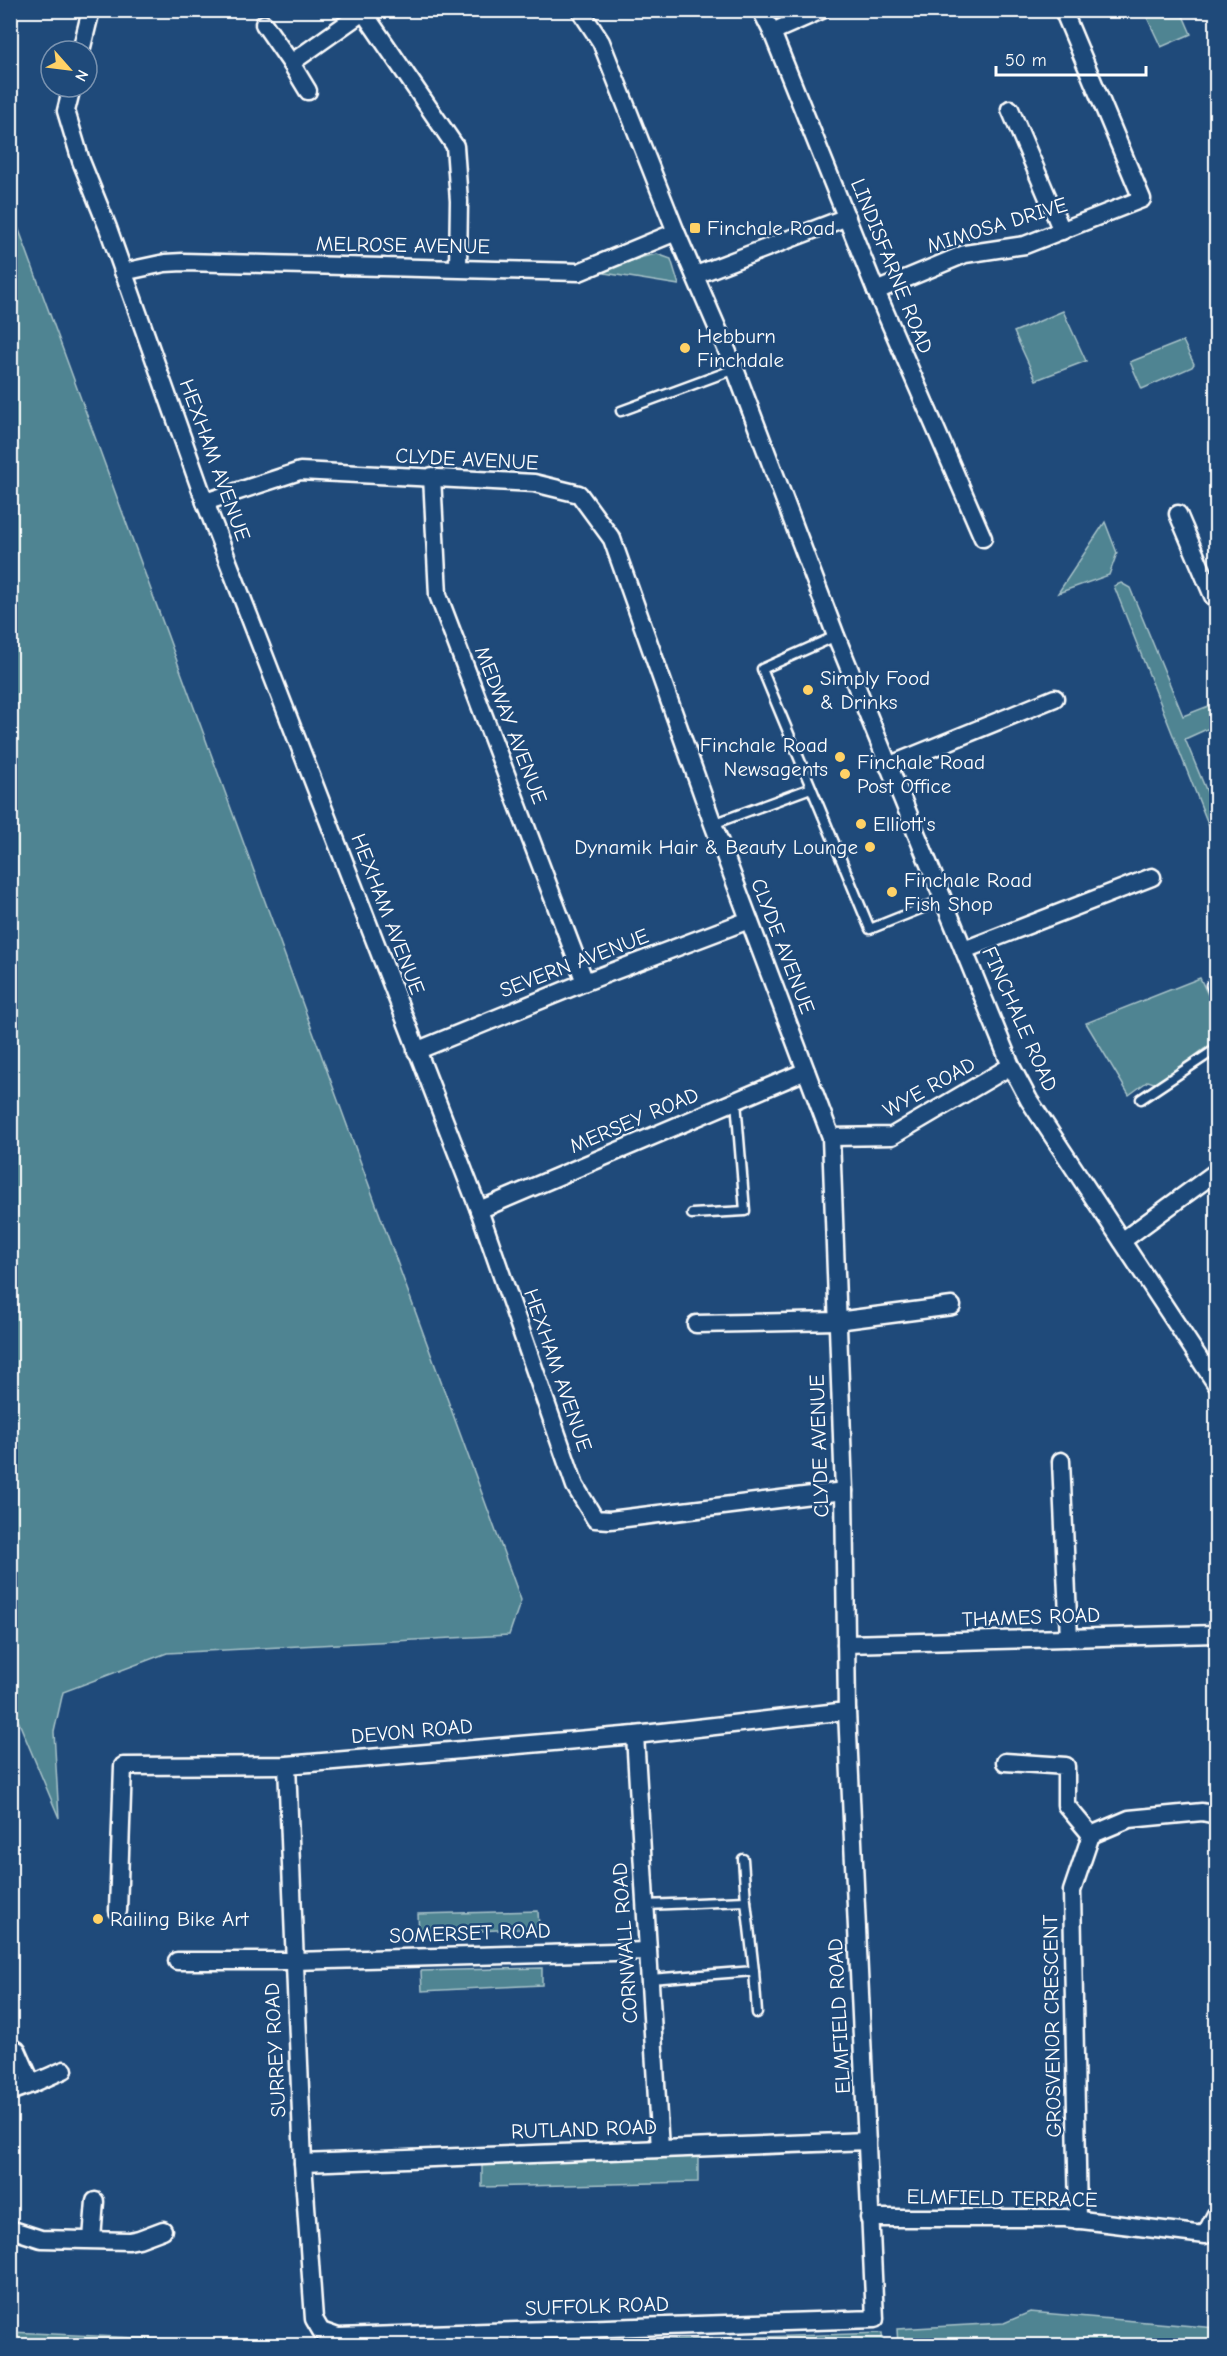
<svg xmlns="http://www.w3.org/2000/svg" width="1227" height="2356" viewBox="0 0 1227 2356" font-family="'Comic Neue',sans-serif">
	<style>
		.green { fill: #4f8492; stroke: #a7c2c8; stroke-width: 1.5 }
		.lines { fill: none; stroke-linecap: round; stroke-linejoin: round }
		.lane-casing { stroke: #fff; stroke-width: 13 }
		.street-casing { stroke: #fff; stroke-width: 21 }
		.lane { stroke: #1f4a7a; stroke-width: 8 }
		.street { stroke: #1f4a7a; stroke-width: 16 }
		.poi-dot { fill: #ffd166; stroke: #1f4a7a; stroke-width: 2 }
		.labels { text-anchor: middle; stroke-width: 5; stroke-linejoin: round; paint-order: stroke }
		.street-label { font-size: 21px; fill: #fff; stroke: #1f4a7a }
		.poi-label { font-size: 21px; fill: #fff; stroke: #1f4a7a; text-anchor: start }
	</style>
	<rect width="100%" height="100%" fill="#1f4a7a"/>
	<filter id="ink" filterUnits="userSpaceOnUse"><feTurbulence type="fractalNoise" baseFrequency=".0167" numOctaves="2"/><feDisplacementMap in="SourceGraphic" scale="12" xChannelSelector="R" yChannelSelector="G"/><feConvolveMatrix kernelMatrix="1 2 1 2 8 2 1 2 1" color-interpolation-filters="sRGB"/></filter>
	<g filter="url(#ink)">
		<g class="green">
			<path d="M1144,11H1181L1191,34L1161,47Z"/>
			<path d="M11,208L521,1600L509,1635L167,1653L63,1692L54,1732L59,1818L10,1701Z"/>
			<path d="M657,254L671,259L679,285L598,272L643,257Z"/>
			<path d="M1063,311L1086,361L1036,380L1014,332Z"/>
			<path d="M1183,341L1194,364L1192,367L1142,389L1130,362Z"/>
			<path d="M1105,522L1117,553L1109,575L1058,593Z"/>
			<path d="M1121,583L1130,588L1183,716L1216,703V725L1185,739L1216,814V844L1114,586Z"/>
			<path d="M1200,978L1216,1012V1040L1157,1084L1148,1081L1129,1095L1086,1023Z"/>
			<path d="M538,1911L539,1928L419,1934L418,1914Z"/>
			<path d="M542,1968V1985L422,1991L421,1971Z"/>
			<path d="M698,2154V2182L482,2187V2162Z"/>
			<path d="M1030,2312L1216,2328V2345H898L897,2329L1004,2323Z"/>
			<path d="M11,2332L221,2342L222,2345H11Z"/>
			<path d="M882,2333L883,2345H530Z"/>
		</g>
		<g class="lines">
			<g class="lane-casing">
				<g id="lane">
					<path d="M1216,369V371"/>
					<path d="M621,411L735,369"/>
					<path d="M836,636L762,669L870,929L945,899"/>
					<path d="M713,824L811,788"/>
					<path d="M1211,985L1216,997"/>
					<path d="M1141,1099L1216,1049"/>
					<path d="M692,1214L745,1211L736,1101"/>
					<path d="M743,1859L746,1901"/>
					<path d="M645,1905L746,1901L754,1971L650,1979"/>
					<path d="M754,1971L757,2013"/>
				</g>
			</g>
			<g class="street-casing">
				<g id="street">
					<path d="M362,10L455,146L459,201L458,268"/>
					<path d="M580,10L601,42L676,232L735,369L836,636L1011,1066L1029,1100L1216,1384"/>
					<path d="M761,10L772,32L876,291L983,538"/>
					<path d="M264,24L291,63L363,12"/>
					<path d="M772,32L822,10"/>
					<path d="M81,51L91,10"/>
					<path d="M291,63L308,91"/>
					<path d="M72,87L66,111L81,161L108,228L205,502L479,1210L575,1486L595,1519L610,1520L844,1491"/>
					<path d="M1010,109L1062,231"/>
					<path d="M123,272L165,263L183,262L579,272L676,232"/>
					<path d="M696,275L847,217"/>
					<path d="M876,291L965,254L1025,245L1142,199L1063,10"/>
					<path d="M432,476L438,595L585,982"/>
					<path d="M205,502L300,471L534,483L579,494L612,539L713,824L831,1137L844,1491L847,1711L875,2319L338,2337L321,2331L314,2319L303,2163L287,1765"/>
					<path d="M1178,514L1213,596L1216,600"/>
					<path d="M888,766L1055,698"/>
					<path d="M964,950L1152,877"/>
					<path d="M416,1051L585,982L749,920"/>
					<path d="M831,1137L892,1136L1011,1066"/>
					<path d="M479,1210L806,1071"/>
					<path d="M1122,1241L1216,1172"/>
					<path d="M696,1324L837,1321L952,1306"/>
					<path d="M1061,1461L1069,1638"/>
					<path d="M846,1644L1216,1634"/>
					<path d="M635,1735L660,2149"/>
					<path d="M1005,1762L1066,1766V1805L1091,1835L1072,1891L1078,2220"/>
					<path d="M1091,1835L1129,1819L1202,1812L1216,1815"/>
					<path d="M118,1911L123,1766L287,1765L635,1735L847,1711"/>
					<path d="M177,1961H294L648,1951"/>
					<path d="M17,2050L32,2084L64,2070"/>
					<path d="M10,2092L32,2084"/>
					<path d="M303,2163L867,2141"/>
					<path d="M869,2218H1065L1205,2235L1216,2214"/>
					<path d="M10,2229L41,2239L129,2241L139,2239L163,2230"/>
					<path d="M92,2239L95,2201"/>
				</g>
			</g>
			<use href="#lane" class="lane"/>
			<use href="#street" class="street"/>
		</g>
	</g>
	<g class="poi-dot">
		<rect x="689" y="222" width="12" height="12" rx="3"/>
		<circle cx="685" cy="348" r="6"/>
		<circle cx="808" cy="690" r="6"/>
		<circle cx="840" cy="757" r="6"/>
		<circle cx="845" cy="774" r="6"/>
		<circle cx="861" cy="824" r="6"/>
		<circle cx="870" cy="847" r="6"/>
		<circle cx="892" cy="892" r="6"/>
		<circle cx="98" cy="1919" r="6"/>
	</g>
	<g class="labels">
		<g class="street-label">
			<text transform="translate(997 225) rotate(-17)" y="7">MIMOSA DRIVE</text>
			<text transform="translate(403 245) rotate(1)" y="7">MELROSE AVENUE</text>
			<text transform="translate(892 266) rotate(68)" y="7">LINDISFARNE ROAD</text>
			<text transform="translate(467 459) rotate(3)" y="7">CLYDE AVENUE</text>
			<text transform="translate(215 460) rotate(70)" y="7">HEXHAM AVENUE</text>
			<text transform="translate(511 725) rotate(69)" y="7">MEDWAY AVENUE</text>
			<text transform="translate(388 914) rotate(69)" y="7">HEXHAM AVENUE</text>
			<text transform="translate(783 946) rotate(69)" y="7">CLYDE AVENUE</text>
			<text transform="translate(574 963) rotate(-21)" y="7">SEVERN AVENUE</text>
			<text transform="translate(1020 1019) rotate(66)" y="7">FINCHALE ROAD</text>
			<text transform="translate(929 1087) rotate(-29)" y="7">WYE ROAD</text>
			<text transform="translate(634 1120) rotate(-23)" y="7">MERSEY ROAD</text>
			<text transform="translate(558 1370) rotate(71)" y="7">HEXHAM AVENUE</text>
			<text transform="translate(819 1446) rotate(-92)" y="7">CLYDE AVENUE</text>
			<text transform="translate(1031 1617) rotate(-2)" y="7">THAMES ROAD</text>
			<text transform="translate(412 1731) rotate(-5)" y="7">DEVON ROAD</text>
			<text transform="translate(470 1933) rotate(-2)" y="7">SOMERSET ROAD</text>
			<text transform="translate(625 1943) rotate(-94)" y="7">CORNWALL ROAD</text>
			<text transform="translate(839 2016) rotate(-93)" y="7">ELMFIELD ROAD</text>
			<text transform="translate(1052 2026) rotate(-91)" y="7">GROSVENOR CRESCENT</text>
			<text transform="translate(275 2050) rotate(-93)" y="7">SURREY ROAD</text>
			<text transform="translate(584 2129) rotate(-2)" y="7">RUTLAND ROAD</text>
			<text transform="translate(1002 2198) rotate(1)" y="7">ELMFIELD TERRACE</text>
			<text transform="translate(597 2306) rotate(-2)" y="7">SUFFOLK ROAD</text>
		</g>
		<g class="poi-label">
			<text x="707" y="235">Finchale Road</text>
			<text x="697" y="343">Hebburn<tspan x="697" dy="24">Finchdale</tspan></text>
			<text x="820" y="685">Simply Food<tspan x="820" dy="24">&amp; Drinks</tspan></text>
			<text x="828" y="752" text-anchor="end">Finchale Road<tspan x="828" dy="24">Newsagents</tspan></text>
			<text x="857" y="769">Finchale Road<tspan x="857" dy="24">Post Office</tspan></text>
			<text x="873" y="831">Elliott's</text>
			<text x="858" y="854" text-anchor="end">Dynamik Hair &amp; Beauty Lounge</text>
			<text x="904" y="887">Finchale Road<tspan x="904" dy="24">Fish Shop</tspan></text>
			<text x="110" y="1926">Railing Bike Art</text>
		</g>
	</g>
	<rect width="1227" height="2356" fill="none" stroke="#1f4a7a" stroke-width="36"/>
	<rect x="18" y="18" width="1191" height="2320" fill="none" stroke="#fff" stroke-width="2" filter="url(#ink)"/>
	<g transform="translate(69 69) rotate(118)"><circle r="28" fill="#1f4a7a" stroke="#7992af" stroke-width="1.5"/>
	<path d="M0-4.5L10 22L0 15L-10 22Z" fill="#ffd166"/>
	<text y="-9" font-size="16" font-weight="bold" text-anchor="middle" fill="#ffffff">N</text>
	</g>
	<path d="M996 66v9h150v-9" fill="none" stroke="#ffffff" stroke-width="3"/>
	<text x="1005" y="66" font-size="18" fill="#ffffff" stroke="#1f4a7a" stroke-width="4.5" paint-order="stroke">50 m</text>
</svg>
